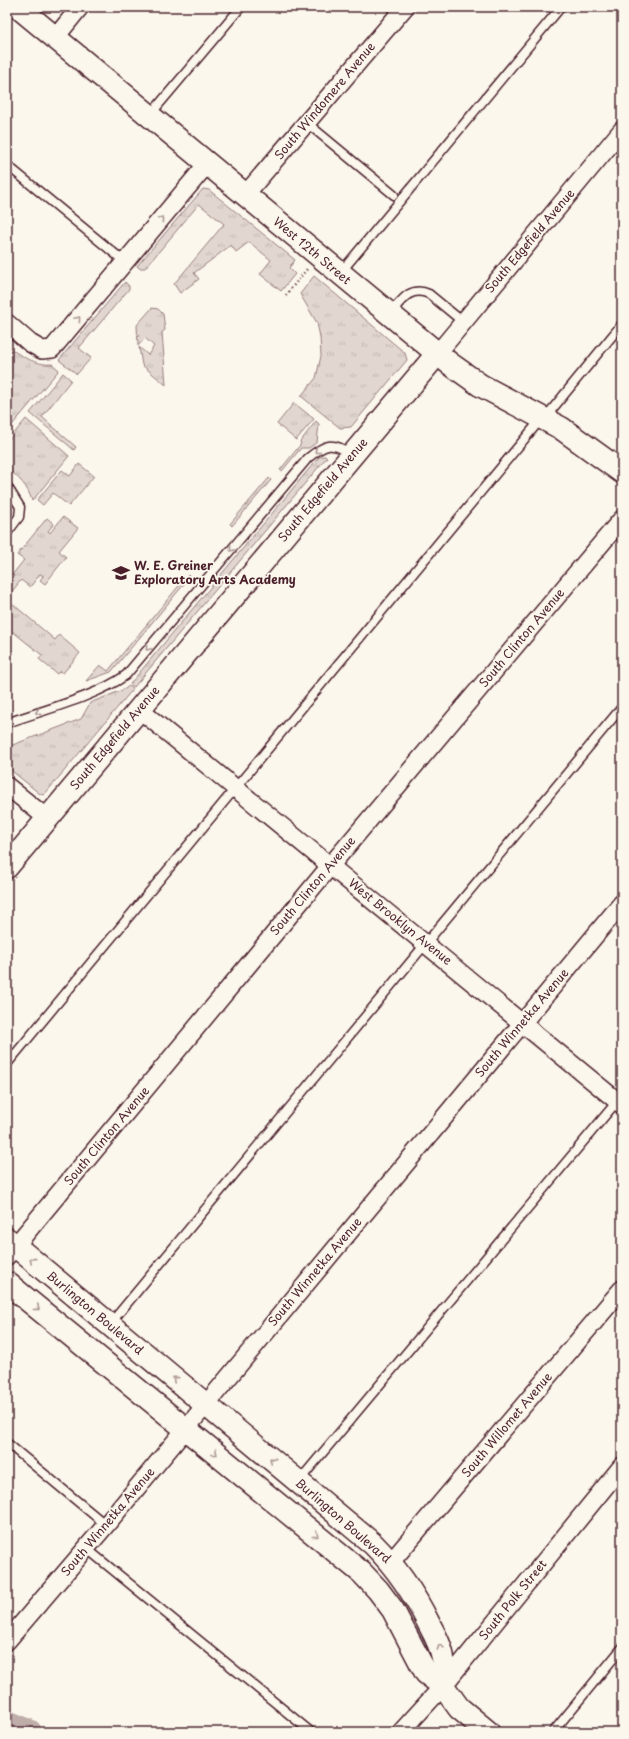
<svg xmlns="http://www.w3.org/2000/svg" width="629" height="1739" viewBox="0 0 629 1739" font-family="'Playpen Sans',sans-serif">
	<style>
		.grass { fill: url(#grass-tufts); stroke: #967b7e }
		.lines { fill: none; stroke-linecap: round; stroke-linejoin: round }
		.river { stroke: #bfadaa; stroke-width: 26 }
		.lane-casing { stroke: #4a1f2b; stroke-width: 11 }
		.street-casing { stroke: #4a1f2b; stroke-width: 20 }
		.secondary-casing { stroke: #4a1f2b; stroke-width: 25 }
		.path { stroke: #4a1f2b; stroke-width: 2.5; stroke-dasharray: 1 3; stroke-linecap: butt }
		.lane { stroke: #fbf7ec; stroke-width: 8 }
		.street { stroke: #fbf7ec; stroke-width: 17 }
		.secondary { stroke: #fbf7ec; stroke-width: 22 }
		.oneway { stroke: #ab9695 }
		.labels { text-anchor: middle; stroke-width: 3.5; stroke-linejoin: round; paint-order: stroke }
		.street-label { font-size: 12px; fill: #4a1f2b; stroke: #fbf7ec }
		.poi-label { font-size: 12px; font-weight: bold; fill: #4a1f2b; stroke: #fbf7ec; text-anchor: start }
	</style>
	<defs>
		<pattern id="grass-tufts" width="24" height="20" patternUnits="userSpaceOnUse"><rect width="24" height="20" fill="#e2d7d0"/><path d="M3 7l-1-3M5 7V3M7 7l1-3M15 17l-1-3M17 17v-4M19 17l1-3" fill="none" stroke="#c3b8b3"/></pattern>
	</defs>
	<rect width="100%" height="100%" fill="#fbf7ec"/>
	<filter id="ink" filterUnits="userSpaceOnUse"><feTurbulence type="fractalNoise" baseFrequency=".025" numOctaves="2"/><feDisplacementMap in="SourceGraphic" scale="8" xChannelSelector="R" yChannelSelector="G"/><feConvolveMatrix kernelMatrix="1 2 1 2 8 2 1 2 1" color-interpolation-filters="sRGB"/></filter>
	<g filter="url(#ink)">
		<g class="grass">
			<path d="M203,189L209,190L295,260L289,268L295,274L281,291L260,274L271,260L249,242L236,252L231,245L194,273L199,279L180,293L174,284L224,224L199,204L145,268H139L137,266Z"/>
			<path d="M314,276L405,353L407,360L351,427L340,428L301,396L316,378L321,356L320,337L317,323L300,294Z"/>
			<path d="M125,282L129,286V289L79,348L91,358L77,374L59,360Z"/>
			<path d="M152,308L158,309L163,314L165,330L162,332L166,385L142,365L139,347L148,355L154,346L145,338L138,346L137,325Z"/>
			<path d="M7,346C18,355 38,366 52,364L59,370L7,431Z"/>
			<path d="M63,373L71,380L42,417L76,447L74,450L30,413Z"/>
			<path d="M294,403L314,419L296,440L277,424Z"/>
			<path d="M26,419L69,456L32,501C28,486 19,478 7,468V442Z"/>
			<path d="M316,421L319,424L317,442L309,448H301L282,471L280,470L301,444L300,442Z"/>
			<path d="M324,456L327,457L134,687L130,684L319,457Z"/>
			<path d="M79,464L94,476L69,506L53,493L43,505L37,500L62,470L70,476Z"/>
			<path d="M269,478L271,480L232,526L230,524Z"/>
			<path d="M63,517L78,528L59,551L66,557L45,584L40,580L43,576L40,574L30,587L21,580L10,594L7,592V584L14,576L12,575L24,560L17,555L47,518L54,524L48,531L50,533Z"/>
			<path d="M188,575L190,577L111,672L86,681L100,665L108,671Z"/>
			<path d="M7,599L55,640L59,635L80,653L63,673L60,671L57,674L39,659L42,655L7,627Z"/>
			<path d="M129,686L133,689L44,795L40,794L7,767V744L10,746L81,719L90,703L125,689Z"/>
		</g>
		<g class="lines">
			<path class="river" d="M7,1723L29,1732"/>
			<g class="lane-casing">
				<g id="lane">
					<path d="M150,115L241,7"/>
					<path d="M307,123L394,195"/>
					<path d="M7,165L125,262"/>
					<path d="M341,272L561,7"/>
					<path d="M390,314C401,301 410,285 429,294L463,322"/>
					<path d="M545,418L622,324"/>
					<path d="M7,486L20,507L19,517L7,533"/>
					<path d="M7,723C43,710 96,697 126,675L308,458C325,444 332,441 351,454"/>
					<path d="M7,1064L541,419"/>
					<path d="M110,1324L622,707"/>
					<path d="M7,1443L106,1525"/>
					<path d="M299,1481L619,1099"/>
					<path d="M86,1548L311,1732"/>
					<path d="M553,1732L622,1648"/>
				</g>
			</g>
			<g class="street-casing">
				<g id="street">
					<path d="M55,38L80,7"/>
					<path d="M245,195L405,7"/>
					<path d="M7,323L30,343L42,350L52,349L207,164"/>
					<path d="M437,354L622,130"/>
					<path d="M140,710L622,1105"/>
					<path d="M7,786L48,819"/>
					<path d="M7,1256L331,865L622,519"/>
					<path d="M391,1562L622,1289"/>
					<path d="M7,1641L106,1525L622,903"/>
					<path d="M401,1732L443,1686L622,1466"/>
				</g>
			</g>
			<g class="secondary-casing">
				<g id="secondary">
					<path d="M18,7L449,363L480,385L561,428L622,472"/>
					<path d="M7,867L437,354"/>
					<path d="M7,1239L373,1544C397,1568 414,1593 429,1624C435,1635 441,1646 443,1658C445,1666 443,1677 443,1686"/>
					<path d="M7,1283L362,1573L378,1590L393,1610L426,1673L443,1686L459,1708L488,1732"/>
				</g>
			</g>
			<path class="path" d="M286,295L307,269"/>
			<use href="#lane" class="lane"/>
			<use href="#street" class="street"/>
			<use href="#secondary" class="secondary"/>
		</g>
		<defs><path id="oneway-chevron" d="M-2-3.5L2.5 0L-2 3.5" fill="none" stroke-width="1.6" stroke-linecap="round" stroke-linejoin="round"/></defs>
		<g class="oneway">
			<use href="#oneway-chevron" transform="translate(161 219) rotate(-50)"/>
			<use href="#oneway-chevron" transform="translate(78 319) rotate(-50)"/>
			<use href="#oneway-chevron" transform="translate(317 451) rotate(141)"/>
			<use href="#oneway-chevron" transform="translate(232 549) rotate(130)"/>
			<use href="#oneway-chevron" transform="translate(148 648) rotate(130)"/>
			<use href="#oneway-chevron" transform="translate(38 712) rotate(161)"/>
			<use href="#oneway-chevron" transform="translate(32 1260) rotate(-140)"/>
			<use href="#oneway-chevron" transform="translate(37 1308) rotate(39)"/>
			<use href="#oneway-chevron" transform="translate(175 1379) rotate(-140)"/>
			<use href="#oneway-chevron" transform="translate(215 1453) rotate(39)"/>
			<use href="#oneway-chevron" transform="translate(272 1460) rotate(-140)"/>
			<use href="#oneway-chevron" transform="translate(316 1535) rotate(39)"/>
			<use href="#oneway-chevron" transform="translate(440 1647) rotate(-107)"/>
		</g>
	</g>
	<defs>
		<g id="school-bare" transform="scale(1.38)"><path d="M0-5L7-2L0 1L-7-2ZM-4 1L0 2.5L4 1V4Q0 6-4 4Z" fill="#4a1f2b" stroke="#fbf7ec" stroke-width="2.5" paint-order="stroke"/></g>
	</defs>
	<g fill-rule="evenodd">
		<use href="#school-bare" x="121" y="573"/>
	</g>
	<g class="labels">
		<g class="street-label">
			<text transform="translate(325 101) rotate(-50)" y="4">South Windomere Avenue</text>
			<text transform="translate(530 241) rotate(-50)" y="4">South Edgefield Avenue</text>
			<text transform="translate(312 251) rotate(40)" y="4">West 12th Street</text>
			<text transform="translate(323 490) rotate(-50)" y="4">South Edgefield Avenue</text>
			<text transform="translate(522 638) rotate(-50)" y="4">South Clinton Avenue</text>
			<text transform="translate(115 738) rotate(-50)" y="4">South Edgefield Avenue</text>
			<text transform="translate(313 886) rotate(-50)" y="4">South Clinton Avenue</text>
			<text transform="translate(400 922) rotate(39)" y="4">West Brooklyn Avenue</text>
			<text transform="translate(522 1023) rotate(-50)" y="4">South Winnetka Avenue</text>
			<text transform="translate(107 1136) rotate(-50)" y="4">South Clinton Avenue</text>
			<text transform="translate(315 1272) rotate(-50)" y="4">South Winnetka Avenue</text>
			<text transform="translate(95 1313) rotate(40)" y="4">Burlington Boulevard</text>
			<text transform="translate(507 1425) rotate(-50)" y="4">South Willomet Avenue</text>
			<text transform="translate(343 1521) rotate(41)" y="4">Burlington Boulevard</text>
			<text transform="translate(108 1522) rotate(-50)" y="4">South Winnetka Avenue</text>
			<text transform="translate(513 1600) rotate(-51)" y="4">South Polk Street</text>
		</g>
		<g class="poi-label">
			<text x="134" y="570">W. E. Greiner<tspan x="134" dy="14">Exploratory Arts Academy</tspan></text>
		</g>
	</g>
	<rect width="629" height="1739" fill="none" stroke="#fbf7ec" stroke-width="24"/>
	<rect x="12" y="12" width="605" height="1715" fill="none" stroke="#4a1f2b" stroke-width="1.5" filter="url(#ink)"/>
</svg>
